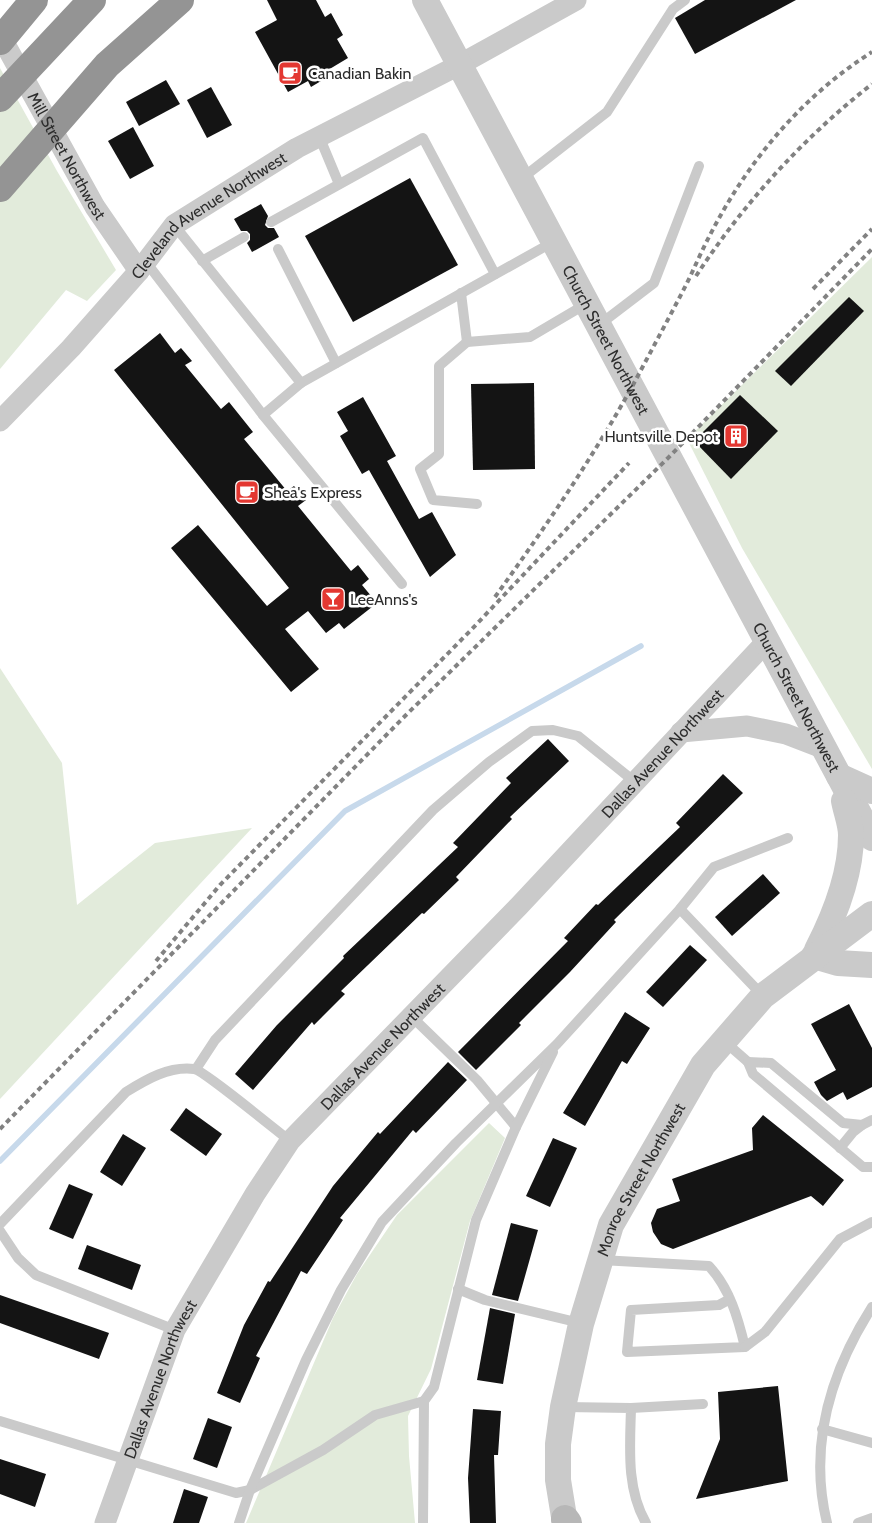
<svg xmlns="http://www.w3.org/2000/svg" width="872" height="1523" viewBox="0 0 872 1523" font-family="Cabin,sans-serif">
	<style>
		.green { fill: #e2ebdb }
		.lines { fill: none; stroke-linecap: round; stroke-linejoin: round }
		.stream { stroke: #c7d9eb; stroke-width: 5.5 }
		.building { fill: #141414 }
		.service { stroke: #cacaca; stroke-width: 10 }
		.minor { stroke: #cacaca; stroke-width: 21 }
		.tertiary { stroke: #cacaca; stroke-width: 26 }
		.secondary { stroke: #b7b7b7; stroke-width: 28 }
		.rail { stroke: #828282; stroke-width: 4; stroke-dasharray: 5 4; stroke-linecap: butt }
		.motorway-bridge { stroke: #949494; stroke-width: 28 }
		.labels { text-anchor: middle; stroke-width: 5; stroke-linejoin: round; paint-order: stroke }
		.poi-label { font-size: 16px; fill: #2d2d2d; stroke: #fff; text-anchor: start }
		.street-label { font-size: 16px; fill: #2d2d2d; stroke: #fff }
	</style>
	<rect width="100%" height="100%" fill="#fff"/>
	<g class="green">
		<path d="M0,68L57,171L116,270L87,301L66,290L0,369Z"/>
		<path d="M872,257V769L742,548L687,439Z"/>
		<path d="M0,668L62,763L77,905L155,843L252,828L0,1099Z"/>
		<path d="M489,1123L505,1138L470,1221L431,1369L408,1416L409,1456L415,1523H246L333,1318L357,1274L397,1215Z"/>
	</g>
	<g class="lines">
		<path class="stream" d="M0,1161L345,811L641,646"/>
	</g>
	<g class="building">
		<path d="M267,0H316L325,17L331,13L343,35L337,39L348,58L328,70L331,75L311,87L308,81L288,92L255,32L277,20Z"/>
		<path d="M705,0H796L695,54L675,18Z"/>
		<path d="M166,80L180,104L139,126L126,102Z"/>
		<path d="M211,87L232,125L207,138L187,100Z"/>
		<path d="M133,127L154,166L130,179L108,141Z"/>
		<path d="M410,178L458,265L353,322L305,236Z"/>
		<path d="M261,204L268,216L265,225L268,228H274L279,237L252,252L247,243L250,240V234L247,231H241L234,219Z"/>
		<path d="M849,297L864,311L791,386L775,371Z"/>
		<path d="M160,333L175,353L181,348L192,361L185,365L221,409L229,402L253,432L244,439L287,491L294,486L306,500L298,506L351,571L358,565L369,579L362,585L377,603L344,629L339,623L326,633L308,611L285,629L319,669L291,692L171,548L198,525L267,606L289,588L114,370Z"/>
		<path d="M534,383L535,469L473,470L471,384Z"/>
		<path d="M740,395L778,431L731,479L694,441Z"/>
		<path d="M363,397L396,456L387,461L419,519L432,512L456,555L430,577L369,470L362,474L340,436L348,431L337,412Z"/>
		<path d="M548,739L569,761L510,817L512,819L456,877L459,880L424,914L422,913L341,991L345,994L314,1025L312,1022L253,1090L235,1074L277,1025L344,958L343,956L458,847L453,843L511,783L506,778Z"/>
		<path d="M723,774L743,793L614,920L616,922L570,972L519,1023L521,1025L476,1070L458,1052L568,941L564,938L596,904L598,905L680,827L676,823Z"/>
		<path d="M763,874L780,893L732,936L715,917Z"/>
		<path d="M690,945L707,960L663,1007L646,992Z"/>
		<path d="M849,1004L872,1048V1087L847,1100L843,1092L827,1101L821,1095L814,1082L836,1070L811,1024Z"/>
		<path d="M625,1012L650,1028L627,1064L622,1061L585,1126L563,1113Z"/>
		<path d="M448,1062L467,1080L416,1133L413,1130L340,1218L343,1220L307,1274L301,1271L256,1356L260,1358L240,1403L217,1393L244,1325L268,1281L270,1282L333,1186L378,1132L380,1134Z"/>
		<path d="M186,1108L222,1134L206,1156L170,1130Z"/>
		<path d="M763,1115L844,1180L823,1206L811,1196L673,1249L661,1244L653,1232L651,1223L657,1209L680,1201L672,1179L753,1150L752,1128Z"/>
		<path d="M123,1134L146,1148L122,1186L100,1172Z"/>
		<path d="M553,1138L577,1148L550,1207L526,1196Z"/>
		<path d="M69,1184L93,1194L73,1239L49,1229Z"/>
		<path d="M511,1223L538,1230L518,1301L492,1295Z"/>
		<path d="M87,1245L141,1265L132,1290L78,1269Z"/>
		<path d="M0,1295L109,1333L99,1359L0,1323Z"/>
		<path d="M490,1308L515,1314L503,1384L477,1380Z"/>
		<path d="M778,1386L788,1481L696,1499L720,1439L718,1392Z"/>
		<path d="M473,1409L501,1411L498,1455H494L496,1523H470L468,1478Z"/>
		<path d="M208,1418L232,1427L217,1468L193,1459Z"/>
		<path d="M0,1459L46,1474L35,1507L0,1494Z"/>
		<path d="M184,1489L208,1497L199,1523H173Z"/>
	</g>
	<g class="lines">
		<g class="service">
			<path d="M319,136L339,184"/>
			<path d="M521,179L607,112L673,9L685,0"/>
			<path d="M271,222L423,138L495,274"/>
			<path d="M174,225L301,383"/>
			<path d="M278,249L336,363"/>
			<path d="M202,261L244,237"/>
			<path d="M146,262L263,415"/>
			<path d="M461,293L467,342L530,337L586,304"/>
			<path d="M599,325L654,283L699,166"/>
			<path d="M467,342L439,366V454L420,469L433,500L477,504"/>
			<path d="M402,584L263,415L301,383L553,242"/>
			<path d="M680,909L762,995"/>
			<path d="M412,1017L477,1080L516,1127"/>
			<path d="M724,1041L748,1062"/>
			<path d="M196,1069L215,1040L433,810L489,762L532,731L553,730L578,736L635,782"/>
			<path d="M872,1120L862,1125L843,1123L771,1063L748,1062L753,1074L863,1167H872"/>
			<path d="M840,1148L853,1132L862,1125"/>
			<path d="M0,1224L126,1092C147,1079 169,1066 194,1069C203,1070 277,1131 290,1141"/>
			<path d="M0,1231L18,1258L36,1275L175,1330"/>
			<path d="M601,1260L709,1266C730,1289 738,1318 745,1347L627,1352L631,1310L719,1305L730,1299"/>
			<path d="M458,1289L485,1300L580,1323"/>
			<path d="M745,1347L765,1332L840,1239L872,1222"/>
			<path d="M565,1407L631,1408C630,1447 626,1488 646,1523"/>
			<path d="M631,1408L703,1404"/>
			<path d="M0,1421L236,1493L250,1490L323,1450L375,1415L424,1401"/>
			<path d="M822,1429L872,1443"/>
			<path d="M239,1523L250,1490L306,1360L341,1290L382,1222L456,1143L557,1044L680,909L714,867L788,838"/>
			<path d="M423,1523L424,1401L434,1387L476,1220L516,1127L553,1052"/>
			<path d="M827,1523C808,1445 830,1373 872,1307"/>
			<path d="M858,1523L872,1518"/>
		</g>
		<g class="minor">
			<path id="s1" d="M0,35L95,207L139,271"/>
			<path id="s2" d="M0,421L71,348L139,271L174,225L297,148L459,65L576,0"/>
			<path d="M681,732L747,726L786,734L825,749"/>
			<path id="s3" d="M105,1523L175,1330L255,1194L290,1141L519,906L767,641"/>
		</g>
		<g class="tertiary">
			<path id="s4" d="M425,0L872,838"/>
			<path d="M839,776L872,791"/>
			<path d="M817,950C835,915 851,875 851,835C851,824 846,812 844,801"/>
			<path d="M814,956L838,963L872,965"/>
			<path id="s5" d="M565,1523L558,1480V1444L563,1407L581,1324L611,1225L703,1065L763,996L872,914"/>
		</g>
		<path class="secondary" d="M565,1519L568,1523"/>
		<g class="rail">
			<path d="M696,276C744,203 803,138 872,84"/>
			<path d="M813,289L872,229"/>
			<path d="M495,597C544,529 592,459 633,385C651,351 669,318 686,285C694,269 701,252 709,237C747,162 801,97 872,52"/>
			<path d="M156,961L220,885L472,629L629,463"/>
			<path d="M0,1129L405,716L669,457L872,249"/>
		</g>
		<g class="motorway-bridge">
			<path d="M0,41L34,0"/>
			<path d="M0,98L92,0"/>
			<path d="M0,188L107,65L180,0"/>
		</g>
	</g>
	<defs>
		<g id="cafe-square" transform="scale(1.25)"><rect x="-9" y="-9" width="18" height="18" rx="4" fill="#e33731" stroke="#fff"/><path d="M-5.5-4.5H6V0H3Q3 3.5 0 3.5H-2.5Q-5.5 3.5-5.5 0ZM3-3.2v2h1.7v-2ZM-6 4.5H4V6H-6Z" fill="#fff"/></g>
		<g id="building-square" transform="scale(1.25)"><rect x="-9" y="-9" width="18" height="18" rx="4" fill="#e33731" stroke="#fff"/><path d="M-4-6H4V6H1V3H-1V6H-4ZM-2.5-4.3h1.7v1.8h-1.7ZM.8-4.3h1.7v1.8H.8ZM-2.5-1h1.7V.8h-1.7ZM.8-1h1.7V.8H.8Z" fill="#fff"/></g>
		<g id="bar-square" transform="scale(1.25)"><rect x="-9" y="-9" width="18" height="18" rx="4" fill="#e33731" stroke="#fff"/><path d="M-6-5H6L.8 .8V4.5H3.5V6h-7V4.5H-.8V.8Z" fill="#fff"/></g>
	</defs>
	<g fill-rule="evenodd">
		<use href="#cafe-square" x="290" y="73"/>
		<use href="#building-square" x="736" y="436"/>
		<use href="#cafe-square" x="247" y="492"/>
		<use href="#bar-square" x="333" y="599"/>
	</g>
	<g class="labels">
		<g class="poi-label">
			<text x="308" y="79">Canadian Bakin</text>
			<text x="718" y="442" text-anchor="end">Huntsville Depot</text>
			<text x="264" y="498">Shea's Express</text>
			<text x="350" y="605">LeeAnns's</text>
		</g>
		<g class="street-label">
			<text dy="6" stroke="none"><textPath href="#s1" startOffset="138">Mill Street Northwest</textPath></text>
			<text dy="6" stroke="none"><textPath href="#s2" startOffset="295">Cleveland Avenue Northwest</textPath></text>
			<text dy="6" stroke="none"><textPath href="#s4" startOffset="385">Church Street Northwest</textPath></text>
			<text dy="6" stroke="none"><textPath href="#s4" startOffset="790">Church Street Northwest</textPath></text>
			<text dy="6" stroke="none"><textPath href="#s3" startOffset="964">Dallas Avenue Northwest</textPath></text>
			<text dy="6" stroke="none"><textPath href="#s3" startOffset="559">Dallas Avenue Northwest</textPath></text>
			<text dy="6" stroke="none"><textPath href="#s5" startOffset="359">Monroe Street Northwest</textPath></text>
			<text dy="6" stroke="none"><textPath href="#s3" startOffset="154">Dallas Avenue Northwest</textPath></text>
		</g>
	</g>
</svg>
